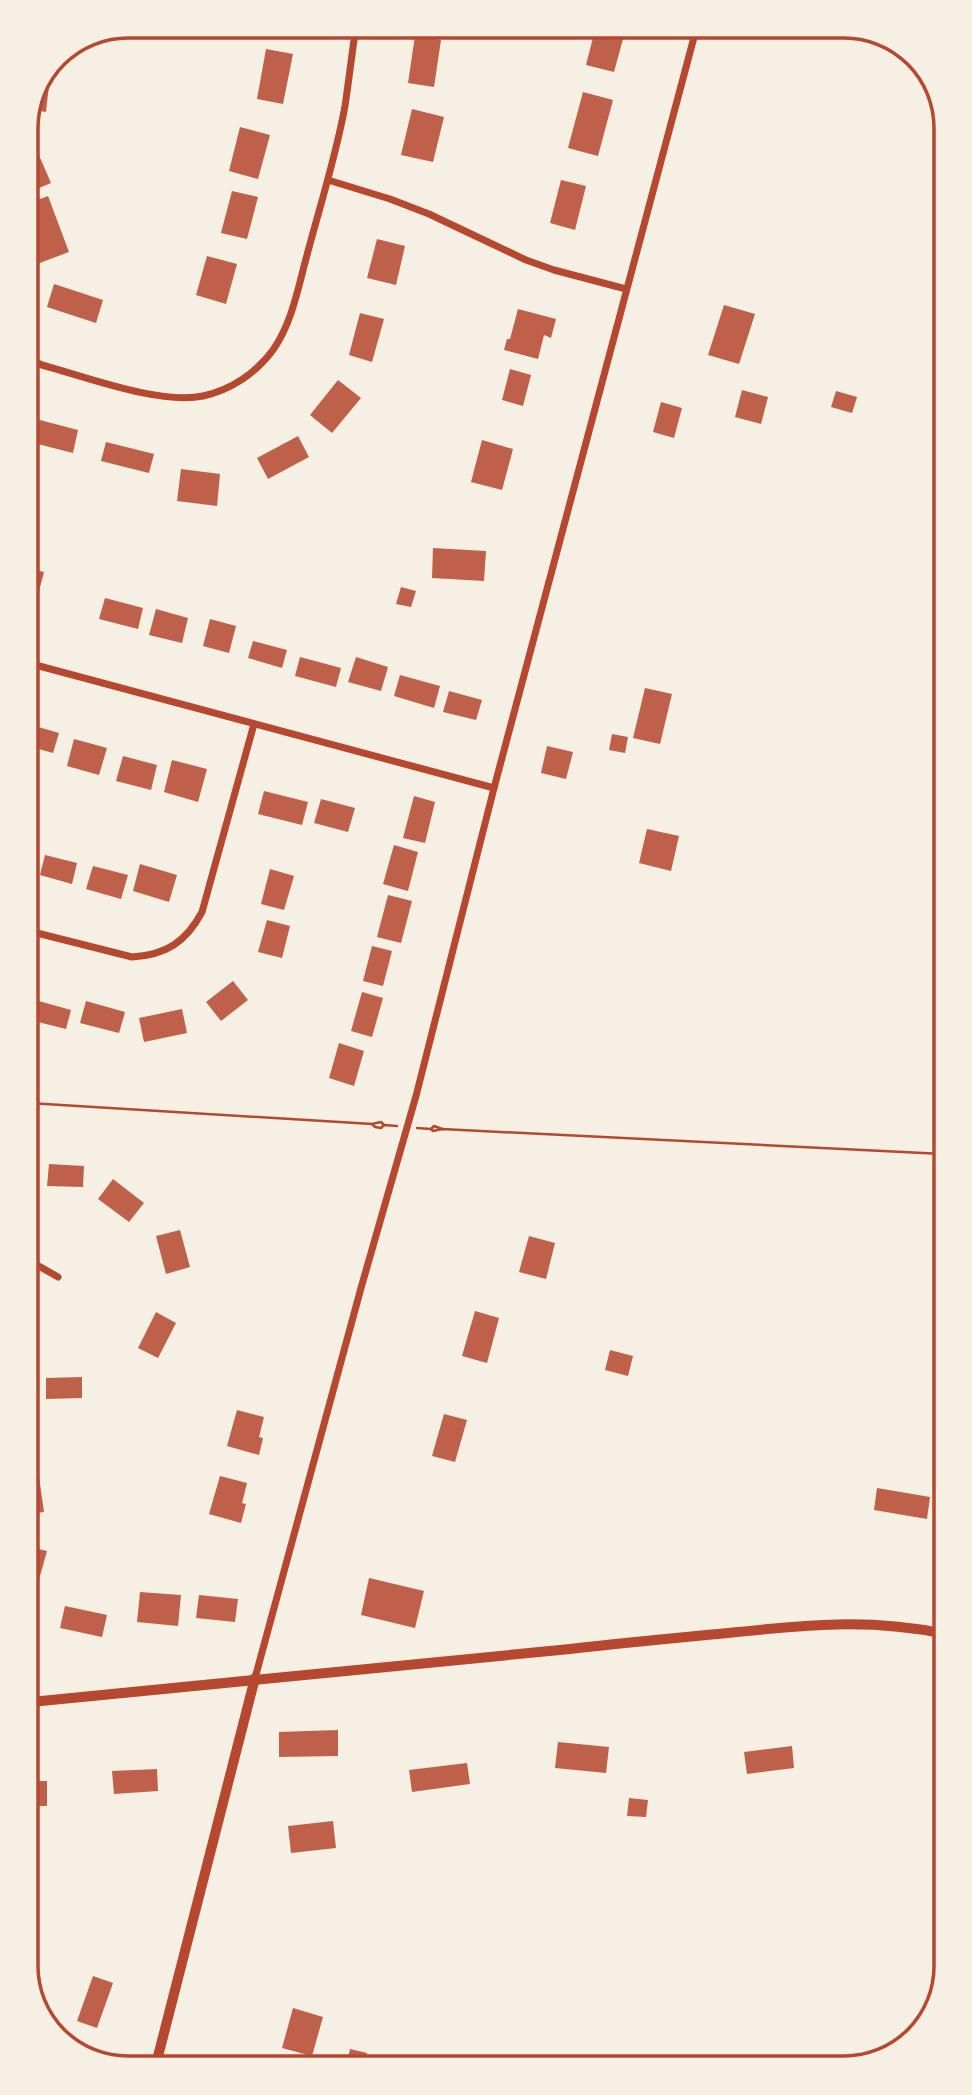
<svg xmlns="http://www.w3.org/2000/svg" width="972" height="2095" viewBox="0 0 972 2095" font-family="Cabin,sans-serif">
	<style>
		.building { fill: #bf614a }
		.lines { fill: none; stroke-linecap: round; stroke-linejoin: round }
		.path { stroke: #b5482f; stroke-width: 2.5 }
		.minor { stroke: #b5482f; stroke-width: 7 }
		.tertiary { stroke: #b5482f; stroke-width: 10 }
		.rim { fill: none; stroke: #b5482f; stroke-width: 3.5 }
	</style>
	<rect width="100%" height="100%" fill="#f6efe4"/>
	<g class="building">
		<path d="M596,26L626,28L614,72L586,65Z"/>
		<path d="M415,36L441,40L434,87L408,83Z"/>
		<path d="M266,49L293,54L283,104L257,99Z"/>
		<path d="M51,68L46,112L32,110Z"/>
		<path d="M583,92L613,100L598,156L568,148Z"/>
		<path d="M412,109L444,117L433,162L401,155Z"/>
		<path d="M240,127L270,135L258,179L229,171Z"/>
		<path d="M29,132L51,183L27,193L26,133Z"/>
		<path d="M561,180L586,186L575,230L550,223Z"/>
		<path d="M232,191L258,197L247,239L221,233Z"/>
		<path d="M48,196L69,252L37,264L27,238V204Z"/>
		<path d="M377,239L405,246L396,285L367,278Z"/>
		<path d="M207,256L237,264L226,304L196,295Z"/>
		<path d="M54,284L103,300L96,323L47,307Z"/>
		<path d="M724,305L755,314L739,364L708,355Z"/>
		<path d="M518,309L556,319L551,338L544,335L538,359L504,350L507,339H510Z"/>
		<path d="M360,313L384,319L372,362L349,355Z"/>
		<path d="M510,369L531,375L523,406L502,400Z"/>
		<path d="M338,380L361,398L332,433L310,415Z"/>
		<path d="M742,390L768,397L761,424L735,417Z"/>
		<path d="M836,391L857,397L852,413L831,407Z"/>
		<path d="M661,402L682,408L674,438L653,432Z"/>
		<path d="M36,419L78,430L73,453L30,442Z"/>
		<path d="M298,436L309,457L268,479L257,458Z"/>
		<path d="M482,440L513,449L502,490L471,482Z"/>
		<path d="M106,442L154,454L149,473L101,461Z"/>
		<path d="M181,469L220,474L217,506L177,501Z"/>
		<path d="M433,548L486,551L484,581L432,578Z"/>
		<path d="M28,568L44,572L37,599L28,596Z"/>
		<path d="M401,587L416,591L411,607L396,604Z"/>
		<path d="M105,598L143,608L138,629L99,619Z"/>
		<path d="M156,609L188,618L182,643L149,635Z"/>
		<path d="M210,619L236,626L229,653L203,646Z"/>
		<path d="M253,641L287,650L282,668L248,658Z"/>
		<path d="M300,657L341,668L336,687L295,676Z"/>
		<path d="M356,657L388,667L381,691L348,682Z"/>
		<path d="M400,675L440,686L434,708L394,696Z"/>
		<path d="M645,688L672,694L660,744L633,738Z"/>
		<path d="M449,691L482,700L476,720L443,712Z"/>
		<path d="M28,724L59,733L53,753L28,746Z"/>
		<path d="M612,734L628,737L625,753L609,750Z"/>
		<path d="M74,739L107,748L99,775L67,766Z"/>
		<path d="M547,746L573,752L566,779L541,773Z"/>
		<path d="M123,756L157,765L151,790L116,781Z"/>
		<path d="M172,760L207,769L198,802L164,792Z"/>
		<path d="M264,791L308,802L302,825L258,814Z"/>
		<path d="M414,796L435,802L425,843L403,838Z"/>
		<path d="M321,799L355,808L348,832L314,823Z"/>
		<path d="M647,829L679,836L671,871L639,863Z"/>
		<path d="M394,845L418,852L408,891L383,884Z"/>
		<path d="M45,855L77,863L72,884L40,875Z"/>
		<path d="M140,864L177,875L169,902L133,891Z"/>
		<path d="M93,866L128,875L121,899L86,889Z"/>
		<path d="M270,869L294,876L284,910L261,904Z"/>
		<path d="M388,895L412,901L401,943L377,937Z"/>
		<path d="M267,920L290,926L282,958L258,952Z"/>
		<path d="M372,946L392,951L383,986L363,981Z"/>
		<path d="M233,981L248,1000L221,1021L206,1002Z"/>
		<path d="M362,992L383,998L372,1037L351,1031Z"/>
		<path d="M35,1000L71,1010L66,1029L30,1020Z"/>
		<path d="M86,1001L125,1012L119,1033L80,1023Z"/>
		<path d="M182,1009L187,1033L144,1042L139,1018Z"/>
		<path d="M339,1043L364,1051L354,1086L329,1078Z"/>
		<path d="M49,1164L84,1166L83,1187L47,1186Z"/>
		<path d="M113,1179L144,1203L129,1222L98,1199Z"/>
		<path d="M180,1230L190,1267L166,1274L156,1236Z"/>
		<path d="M529,1236L555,1243L546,1279L519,1272Z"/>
		<path d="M475,1311L499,1318L487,1363L462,1356Z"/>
		<path d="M156,1312L176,1323L158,1358L138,1348Z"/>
		<path d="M610,1350L633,1356L628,1376L605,1370Z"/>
		<path d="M82,1377V1398L46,1399V1378Z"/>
		<path d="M237,1410L264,1417L259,1437L263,1438L259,1455L227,1446Z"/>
		<path d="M444,1414L467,1420L455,1462L432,1456Z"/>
		<path d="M220,1476L247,1483L242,1503L246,1504L241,1523L209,1514Z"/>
		<path d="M39,1477L44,1512L30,1514V1478Z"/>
		<path d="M877,1488L930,1497L927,1519L874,1510Z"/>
		<path d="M30,1547L47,1551L38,1583L31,1580Z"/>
		<path d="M369,1578L424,1591L415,1628L361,1615Z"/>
		<path d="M140,1592L181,1595L178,1626L137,1622Z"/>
		<path d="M199,1595L238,1599L235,1622L196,1618Z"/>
		<path d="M65,1606L107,1615L102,1637L60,1628Z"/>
		<path d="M338,1730V1756L279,1757V1732Z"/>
		<path d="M558,1742L609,1747L606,1773L555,1768Z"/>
		<path d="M792,1746L794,1768L747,1774L744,1752Z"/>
		<path d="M467,1763L470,1784L412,1792L409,1770Z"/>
		<path d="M157,1769L158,1791L114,1794L112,1771Z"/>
		<rect x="31" y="1781" width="16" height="25"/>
		<path d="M629,1798L648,1800L646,1817L627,1816Z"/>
		<path d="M333,1821L336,1848L291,1853L288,1826Z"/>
		<path d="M93,1976L113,1983L97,2028L77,2021Z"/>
		<path d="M293,2008L323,2017L312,2056L282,2048Z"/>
		<path d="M350,2049L367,2053L364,2067H346Z"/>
	</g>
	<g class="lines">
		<g class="path">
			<path d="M29,1103L372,1124L381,1122L384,1125"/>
			<path d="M372,1124L375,1127L381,1128L384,1125L397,1126"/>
			<path d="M417,1128L431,1129L433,1131L442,1129L943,1154"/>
			<path d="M431,1129L434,1126L442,1129"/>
		</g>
		<g class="minor">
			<path d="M328,180L390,199L429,214L526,260L554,270L626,289"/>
			<path d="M27,358L42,365C86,377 160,405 203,396C231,390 256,373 273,350C292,323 298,288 307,255C320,206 336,156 345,106C349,79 352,53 356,26"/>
			<path d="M28,663L494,788"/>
			<path d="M29,931L132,957C166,955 186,942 202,912L254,724"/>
			<path d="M30,1261L58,1277"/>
			<path d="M255,1678L361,1288L416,1096L494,788L697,26"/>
		</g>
		<g class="tertiary">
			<path d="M31,1702C210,1683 390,1667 570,1649C623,1643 676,1638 728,1633C804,1625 869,1618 945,1634"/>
			<path d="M155,2068L255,1678"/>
		</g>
	</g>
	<path d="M0 0H972V2095H0ZM128 38H844A90 90 0 0 1 934 128V1966A90 90 0 0 1 844 2056H128A90 90 0 0 1 38 1966V128A90 90 0 0 1 128 38Z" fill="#f6efe4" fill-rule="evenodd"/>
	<path class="rim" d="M128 38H844A90 90 0 0 1 934 128V1966A90 90 0 0 1 844 2056H128A90 90 0 0 1 38 1966V128A90 90 0 0 1 128 38Z"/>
</svg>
